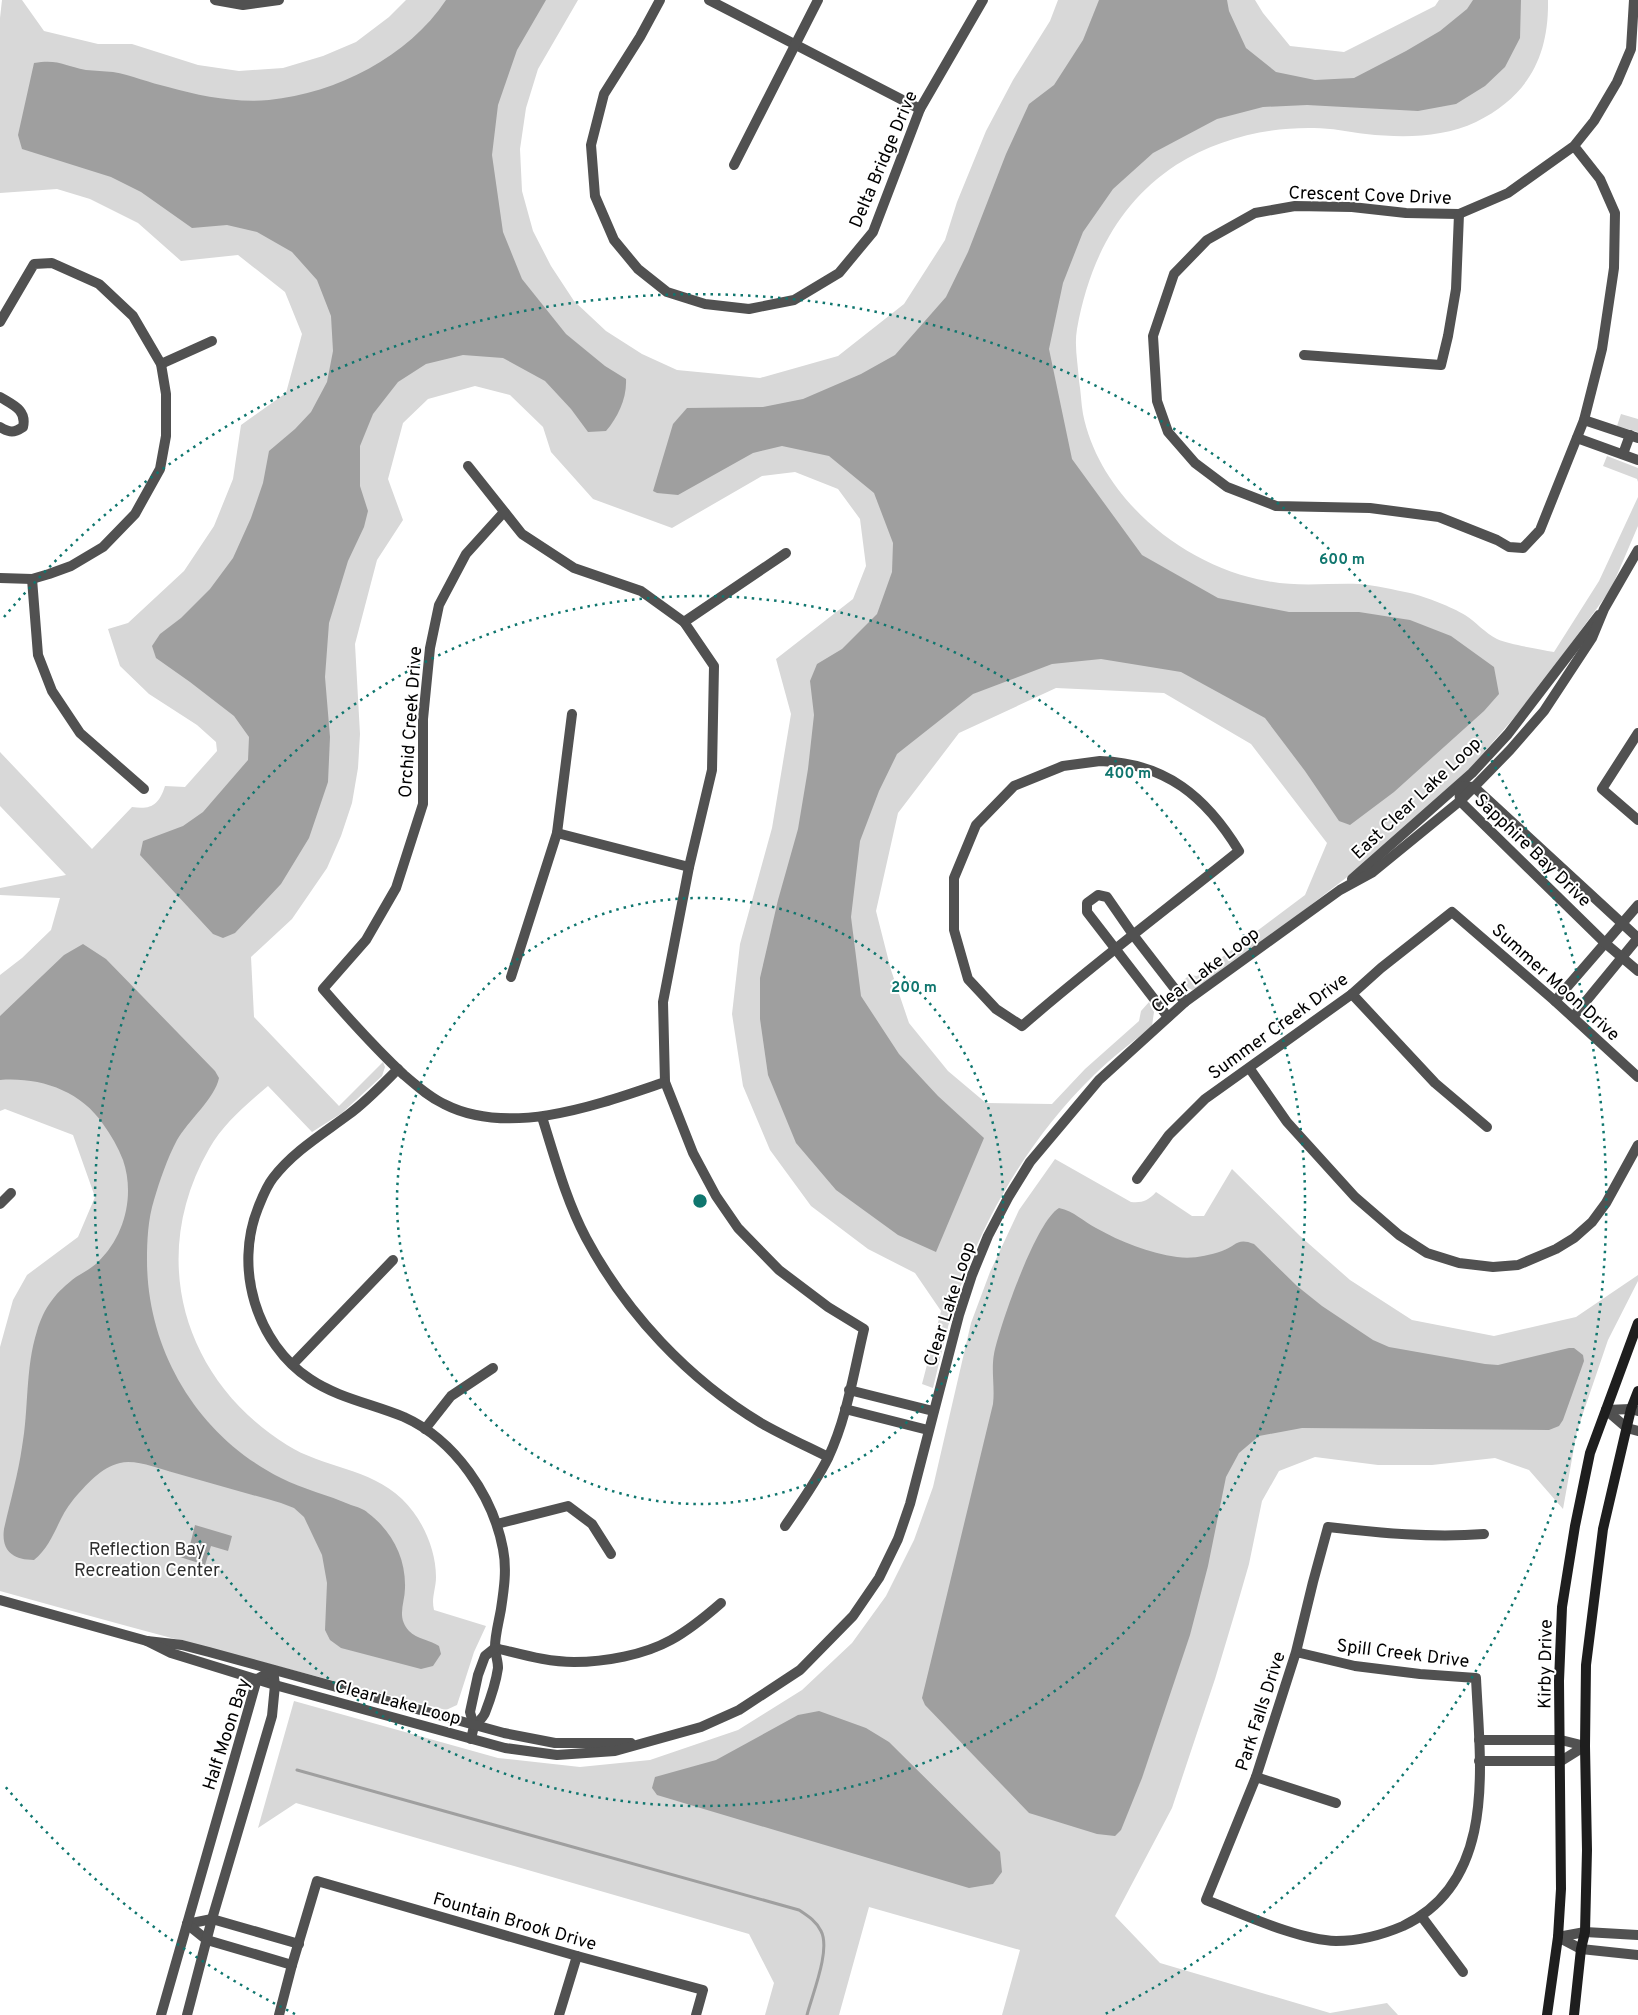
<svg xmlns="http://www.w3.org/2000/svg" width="1638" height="2015" viewBox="0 0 1638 2015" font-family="Overpass,sans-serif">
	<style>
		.green { fill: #d8d8d8 }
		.water { fill: #9f9f9f }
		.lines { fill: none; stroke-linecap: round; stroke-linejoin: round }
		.stream { stroke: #9f9f9f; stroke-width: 3 }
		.minor { stroke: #515151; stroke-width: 10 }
		.tertiary { stroke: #515151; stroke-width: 10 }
		.secondary { stroke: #1e1e1e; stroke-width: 10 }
		.ring { fill: none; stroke: #0f766e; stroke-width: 2.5; stroke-dasharray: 2.5 5 }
		.labels { text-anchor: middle; stroke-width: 4; stroke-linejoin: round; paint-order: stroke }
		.street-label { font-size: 18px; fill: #000; stroke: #fff }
		.park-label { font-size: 18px; fill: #2f2f2f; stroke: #fff }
		.centre { fill: #0f766e; stroke: #fff; stroke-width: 2.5 }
		.ring-label { font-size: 15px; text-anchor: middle; font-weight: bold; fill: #0f766e; stroke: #fff; stroke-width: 4; stroke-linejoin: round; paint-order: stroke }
	</style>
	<rect width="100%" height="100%" fill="#fff"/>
	<g class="green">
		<path d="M2,0H22L44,31L98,44H132L198,65L239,71L283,68L323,56L356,42L389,17L406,0H578L538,69L526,108L520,149L522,191L533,231L551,266L574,301L606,331L642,354L677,370L760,378L838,356L904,304L945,240L957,202L986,131L1013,80L1050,21L1058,0H1255L1263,13L1290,46L1344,52L1435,6L1439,0H1548C1549,57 1528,96 1476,122C1442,138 1402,138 1366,134C1349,132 1331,128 1314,128C1266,127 1217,139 1176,165C1118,203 1089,262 1077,329C1074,346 1078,363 1079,381C1081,392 1081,403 1083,414C1100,498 1184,567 1267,581C1297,587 1328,583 1359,584C1375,585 1394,590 1410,593C1426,597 1452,607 1465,615C1476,622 1485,633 1497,639C1511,645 1539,649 1554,652L1599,581L1638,497V526L1611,589L1532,697L1466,773L1351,874L1203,988L1192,990L1180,984L1189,975L1197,976L1305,895L1327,843L1251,744L1164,693L1056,688L959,733L898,813L876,911L891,970L909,1023L948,1071L986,1103L1052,1104L1085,1069L1139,1021L1141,1011L1149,1002L1154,1012L1152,1026C1133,1042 1112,1057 1094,1075C1030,1137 982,1219 955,1303C946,1331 940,1360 933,1388L922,1384L941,1311L915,1273L868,1249L811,1206L770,1150L743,1086L732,1014L740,944L772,828L791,714L776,659L853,599L866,566L860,519L838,489L795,472L762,476L672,528L593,499L551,452L543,427L510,395L475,386L428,399L403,423L388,479L403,520L377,560L355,644L360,734L358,768L352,803L341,836L327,868L292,919L251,957L254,1017L339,1106L383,1062L385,1067L382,1076L342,1113L312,1132L268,1086C246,1105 223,1124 209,1149C147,1257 183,1380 287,1445C323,1468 370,1468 402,1499C422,1518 436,1549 436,1577C436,1589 431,1598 434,1610L486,1626L474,1652L457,1705L446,1710C297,1671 148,1633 0,1591V1347L13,1300L27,1275L78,1237L95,1197L73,1135L5,1109L0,1111V975L22,958L51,930L60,898L0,895V888L66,875L0,806V752L92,849L132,807C151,810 159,805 165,786L185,787L217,751L216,742L197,725L149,694L120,666L108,629L128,623L184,571L214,526L233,479L241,425L286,393L302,334L285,292L238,255L181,261L138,223L90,199L57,189L0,193V18Z"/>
		<path d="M1621,414L1638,419V432L1617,426Z"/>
		<path d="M1607,456L1638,468V482L1637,479L1603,466Z"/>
		<path d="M1055,1159L1131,1202C1142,1203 1148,1201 1156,1192L1192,1216H1204L1232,1169L1300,1236L1350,1280L1412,1320L1494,1336L1576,1317L1638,1275V1281L1608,1340L1577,1431L1563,1509L1529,1470L1495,1458L1432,1465H1378L1315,1457L1279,1471L1262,1501L1249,1564L1236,1609L1215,1679L1172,1808L1115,1916L1160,1963L1330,2013L1387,2003L1398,2015H1002L1020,1950L869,1907L839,2015H765L774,1983L749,1934L296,1803L258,1828L294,1701L498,1758L580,1767L650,1760L738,1730L802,1690L852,1643L886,1596L914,1540L933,1487L971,1323L990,1272L1019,1210Z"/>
	</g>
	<g class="water">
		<path d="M446,0H546L517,50L498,105L492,155L503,232L522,279L566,334L605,366L626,379C627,398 618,417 606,431L588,432L571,409L545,381L503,358L463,355L426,364L398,382L373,414L360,446V486L368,511L364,527L348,561L329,623L325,677L330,737L328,782L309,838L281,884L235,933L223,938L213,934L140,855L143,841L183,826L203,812L248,760L249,737L234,716L190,682L156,658L152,646L160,634L181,618L210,589L233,558L251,518L263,483L269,451L295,429L311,412L327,382L333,351L331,316L317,280L292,252L257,232L227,225L192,228L141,192L111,177L22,149L18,135L34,63C59,59 64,66 86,70C95,71 104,71 113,72C131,75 150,83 168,87C200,96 235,103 269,100C337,93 408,57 446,0Z"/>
		<path d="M1099,0H1227L1229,11L1246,48L1276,72L1315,80L1354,78L1406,51L1440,31L1467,9L1473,0H1521L1520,38L1505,67L1485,86L1456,104L1418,111L1307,105L1263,107L1217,119L1153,153L1113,189L1083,232L1063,283L1049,349L1072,459L1142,555L1218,598L1289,612H1359L1410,620L1451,636L1494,667L1499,694L1484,711L1394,792L1350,825L1339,821L1305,771L1265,718L1181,672L1101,659L1052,664L973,694L897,754L879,791L860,841L851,917L861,996L899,1054L938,1096L984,1138L936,1252L898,1235L836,1190L796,1143L768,1075L760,1019V978L778,900L798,829L808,769L814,715L810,681L817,664L842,649L877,614L892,572L893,543L874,493L829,456L782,446L753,453L678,495L657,493L653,491L673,424L687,408L763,407L803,399L861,374L895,355L946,297L968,252L1006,154L1029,104L1054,85L1083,40Z"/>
		<path d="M83,944L106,959L215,1071L219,1078C215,1098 188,1121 177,1140C167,1159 160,1180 154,1200C148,1219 147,1241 147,1260C147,1352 199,1437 281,1478C303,1489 328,1495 351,1505C357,1507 364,1509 368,1513C392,1531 406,1558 405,1588C405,1603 396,1617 409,1631C417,1639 430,1640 439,1646L441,1654L433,1666L421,1669L341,1648L330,1640L325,1630L327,1583L322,1555L304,1517L294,1508L281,1503C246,1493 210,1483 175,1473C159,1469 136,1459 120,1463C101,1467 85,1486 73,1500C57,1519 54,1544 34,1560C13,1560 1,1551 4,1529C10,1502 18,1475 22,1447C29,1409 25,1369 37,1331C44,1307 56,1292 76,1277C84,1272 92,1268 98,1262C125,1236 135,1195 123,1160C118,1147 111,1135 103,1124C80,1090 39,1077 0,1080V1016L64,955Z"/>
		<path d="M1059,1208C1074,1211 1084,1222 1096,1228C1121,1242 1149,1253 1177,1257C1193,1259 1207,1256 1222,1251C1236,1246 1237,1237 1254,1244L1297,1286L1322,1306L1373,1340L1389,1347L1485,1364L1498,1365L1569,1348H1574L1583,1355L1584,1361L1563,1420L1559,1426L1549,1430L1302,1428L1259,1436L1239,1453L1226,1477L1208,1566L1190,1635L1142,1778L1121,1830L1115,1836L1097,1834L1029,1813L925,1705L922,1698L993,1404C995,1387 991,1370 994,1354C1000,1325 1036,1221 1059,1208Z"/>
		<path d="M195,1525L232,1536L228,1551L211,1546L205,1565L180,1557L183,1548L190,1545Z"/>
		<path d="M819,1711L866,1728L889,1742L1000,1852L1002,1872L993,1884L969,1888L657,1795L652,1788L655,1777L716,1760L798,1715Z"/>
	</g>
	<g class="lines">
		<path class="stream" d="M297,1770L799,1910C808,1916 816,1921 821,1931C831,1950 812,1995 807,2015"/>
		<g class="minor">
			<path d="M215,0L243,5L279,0"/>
			<path d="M660,0L640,37L604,94L591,145L595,196L614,240L638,269L667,292L705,304L749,309L794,300L839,273L873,232L920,109L983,0"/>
			<path d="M709,0L920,109"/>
			<path d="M1574,146L1600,179L1615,213L1614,268L1602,349L1584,420L1540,530L1523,548L1509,547L1497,540L1439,517L1370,508L1276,506L1227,487L1195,463L1168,432L1157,401L1153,336L1174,274L1207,240L1255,213L1295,206L1352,207L1406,213L1459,214L1508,193L1574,146L1594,121L1617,82L1631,49L1634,0"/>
			<path d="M734,165L818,0"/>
			<path d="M0,322L34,264L52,263L99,284L133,316L161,364L166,394V436L160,469L135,514L103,547L71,566L49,574L32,579L0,578"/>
			<path d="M1304,355L1441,365L1448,336L1456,289L1459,214"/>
			<path d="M161,364L212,341"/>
			<path d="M0,397C13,405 27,410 23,427C14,433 10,433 0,427"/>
			<path d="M1584,420L1638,438"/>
			<path d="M1577,438L1638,460"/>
			<path d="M1623,454L1630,435"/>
			<path d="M468,466L522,534L574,568L641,591L684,622L714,666L712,770L689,867L663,1002L665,1082L693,1153L716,1196L738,1228L779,1270L828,1307L864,1329C854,1371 847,1418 828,1458C816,1482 800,1504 785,1526"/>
			<path d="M504,512L466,554L439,605L430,648L423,719V804L396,888L366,940L323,989C349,1019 375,1048 404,1075C417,1086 429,1097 444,1104C510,1138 600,1104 665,1082"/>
			<path d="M32,579L38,655L52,691L80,733L144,789"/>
			<path d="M684,622L786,553"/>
			<path d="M1638,733L1602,789L1638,820"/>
			<path d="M1100,761C1166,763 1206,797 1239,851C1167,909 1092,965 1022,1026L996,1009L968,979L954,930V878L976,825L1014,786L1063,766Z"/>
			<path d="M557,833L689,867"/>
			<path d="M511,977L557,833L572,714"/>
			<path d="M1352,994L1435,1083L1487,1127"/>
			<path d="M1555,1001L1638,905"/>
			<path d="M1168,1017L1087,912V903L1098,895L1107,897L1134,936L1185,1002"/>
			<path d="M1573,1017L1638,938"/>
			<path d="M398,1069C382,1085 366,1102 348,1115C321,1135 293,1152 273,1178C266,1187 262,1198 258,1208C234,1268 256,1343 310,1379C338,1398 373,1404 404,1417C455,1440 493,1496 503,1549C507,1569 504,1589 501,1609C499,1621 495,1635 495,1647C495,1654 498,1660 498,1668C496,1682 490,1700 485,1713C483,1718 478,1722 474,1726"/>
			<path d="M1250,1069L1287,1122L1355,1197L1399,1235L1427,1253L1459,1263L1493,1267L1518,1265L1556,1249L1574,1238L1592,1222L1606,1203L1638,1145"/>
			<path d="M542,1117C555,1158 566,1200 586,1238C626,1313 688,1379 761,1423C782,1435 806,1446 828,1457"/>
			<path d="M1137,1179L1169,1135L1205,1099L1352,994L1381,968L1452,912L1555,1001L1638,1077"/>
			<path d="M0,1204L11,1193"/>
			<path d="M293,1364L393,1260"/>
			<path d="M849,1390L933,1411"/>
			<path d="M845,1409L928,1430"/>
			<path d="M1606,1410L1627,1428L1638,1431"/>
			<path d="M1606,1410L1631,1409L1638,1411"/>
			<path d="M425,1429L451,1396L493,1368"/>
			<path d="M497,1524L568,1506L592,1524L611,1554"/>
			<path d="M495,1648C521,1654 547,1662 574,1662C605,1662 644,1655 671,1640C689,1630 705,1617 721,1603"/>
			<path d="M1296,1652L1355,1666L1420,1674L1476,1678C1480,1765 1498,1881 1403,1926C1382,1935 1359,1941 1336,1941C1298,1940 1243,1914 1206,1900L1256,1777L1296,1652L1313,1582L1328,1527C1380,1533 1432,1538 1484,1534"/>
			<path d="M471,1739L474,1726L470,1712L478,1675L485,1656L495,1648"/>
			<path d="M1479,1740H1561L1585,1746"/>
			<path d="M1479,1761H1561L1585,1746"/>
			<path d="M1256,1777L1336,1803"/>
			<path d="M1422,1917L1463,1972"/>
			<path d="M187,1924L212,1919L299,1944"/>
			<path d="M187,1924L207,1940L292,1965"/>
			<path d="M1558,1937L1581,1949L1638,1955"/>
			<path d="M1558,1937L1585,1932L1638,1935"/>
			<path d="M279,2015L292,1965L317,1881L577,1956L703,1990L696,2015"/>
			<path d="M559,2015L577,1956"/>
		</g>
		<g class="tertiary">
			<path d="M1352,879L1472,773L1508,734L1599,615"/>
			<path d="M1638,938L1474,787L1459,786L1460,801L1605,943L1638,971"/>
			<path d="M0,1600L147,1641L182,1645L209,1652L504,1733L555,1743H631"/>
			<path d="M147,1641L171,1653L275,1685L505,1748L557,1755L615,1751L701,1727L739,1710L800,1670L853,1616L879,1578L898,1539L910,1504L959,1315L972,1275L988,1236L1009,1196L1030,1162L1099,1080L1185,1002L1340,890L1373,872L1460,801L1474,787L1510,750L1544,711L1592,638L1604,609L1638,550"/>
			<path d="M161,2015L257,1679L273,1670L275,1685L272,1716L212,1919L187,2015"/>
		</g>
		<g class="secondary">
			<path d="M1547,2015L1558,1937L1561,1889L1559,1681L1562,1607L1575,1526L1590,1453L1638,1323"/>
			<path d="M1574,2015L1581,1949L1585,1932L1587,1850L1585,1746L1586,1665L1603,1529L1631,1409L1638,1391"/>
		</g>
	</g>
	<g class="ring">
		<circle cx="700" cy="1201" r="303"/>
		<circle cx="700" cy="1201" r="605"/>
		<path d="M295 2014A908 908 0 0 1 4 1785M4 617A908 908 0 1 1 1105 2014"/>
	</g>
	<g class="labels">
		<g class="street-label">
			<text transform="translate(883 159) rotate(-67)" y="6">Delta Bridge Drive</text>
			<text transform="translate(1370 195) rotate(2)" y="6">Crescent Cove Drive</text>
			<text transform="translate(410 722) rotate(-86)" y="6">Orchid Creek Drive</text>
			<text transform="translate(1416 798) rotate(-43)" y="6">East Clear Lake Loop</text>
			<text transform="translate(1533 850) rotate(44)" y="6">Sapphire Bay Drive</text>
			<text transform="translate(1205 970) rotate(-37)" y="6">Clear Lake Loop</text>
			<text transform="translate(1556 982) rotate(42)" y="6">Summer Moon Drive</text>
			<text transform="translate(1278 1026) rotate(-36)" y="6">Summer Creek Drive</text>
			<text transform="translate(949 1304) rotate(-72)" y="6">Clear Lake Loop</text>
			<text transform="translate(1403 1653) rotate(7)" y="6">Spill Creek Drive</text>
			<text transform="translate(1545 1664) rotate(-89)" y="6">Kirby Drive</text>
			<text transform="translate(398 1702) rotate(15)" y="6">Clear Lake Loop</text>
			<text transform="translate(1260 1711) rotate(-72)" y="6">Park Falls Drive</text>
			<text transform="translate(226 1734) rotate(-72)" y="6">Half Moon Bay</text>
			<text transform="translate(515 1921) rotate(16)" y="6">Fountain Brook Drive</text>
		</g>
		<g class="park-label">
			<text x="147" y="1555">Reflection Bay<tspan x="147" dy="21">Recreation Center</tspan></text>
		</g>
	</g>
	<circle cx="700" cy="1201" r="8" class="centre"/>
	<g class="ring-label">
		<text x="1342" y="564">600 m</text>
		<text x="1128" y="778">400 m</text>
		<text x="914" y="992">200 m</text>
	</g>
</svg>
